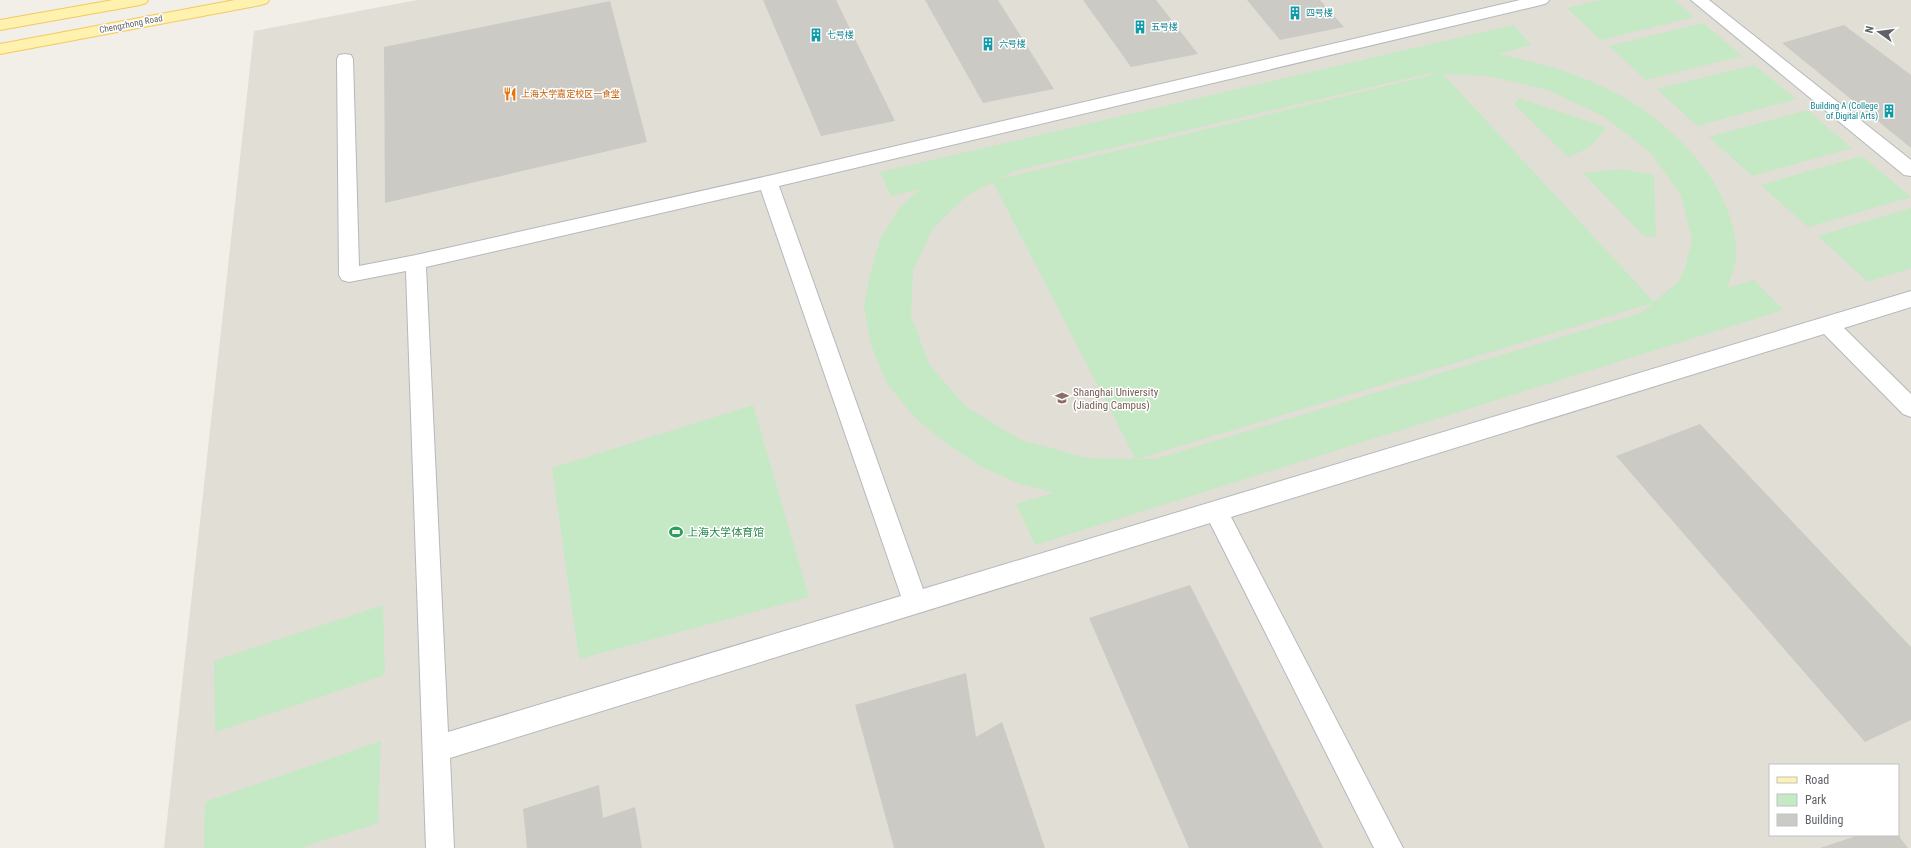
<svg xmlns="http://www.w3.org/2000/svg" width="1911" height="848" viewBox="0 0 1911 848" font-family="'Roboto Condensed','Noto Sans SC',sans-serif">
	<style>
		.education { fill: #e1ded6; fill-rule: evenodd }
		.green { fill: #c5e8c5; fill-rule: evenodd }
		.building { fill: #cccac5 }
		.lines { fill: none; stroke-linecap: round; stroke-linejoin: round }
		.street-casing { stroke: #b5b8bc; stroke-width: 2 }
		.primary-casing { stroke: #f2c960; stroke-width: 2 }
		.street { fill: #fff; fill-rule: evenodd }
		.primary { fill: #fff2af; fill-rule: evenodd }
		.labels { text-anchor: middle; stroke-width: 3; stroke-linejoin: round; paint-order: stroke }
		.far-culture-label { font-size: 9px; fill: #0d838f; stroke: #fff; text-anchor: start }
		.far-street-label { font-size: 9px; fill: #5f6368; stroke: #fff }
		.far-food-label { font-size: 9px; fill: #c56008; stroke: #fff; text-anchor: start }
		.education-label { font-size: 11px; fill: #785e54; stroke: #fff; text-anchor: start }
		.leisure-label { font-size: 11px; fill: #27864d; stroke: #fff; text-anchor: start }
	</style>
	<rect width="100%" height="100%" fill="#f1efe8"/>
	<path class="education" d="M417,0H1911V848H164L254,31ZM1770,765H1898V835H1770Z"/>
	<g class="green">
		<path d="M1600,0H1674L1694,17L1601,40L1567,8Z"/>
		<path d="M1703,23L1742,56L1646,80L1609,46Z"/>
		<path d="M1513,25L1531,45L1498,54C1540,63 1583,74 1621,96C1676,126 1740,192 1736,259C1735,268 1730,279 1727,288L1754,280L1783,310L1035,545L1016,504L1054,493L1015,482L980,466L946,443L915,418L886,382L871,345L864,306L870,275L880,239L898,210L919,189L891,196L880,172ZM1431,73L1436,74L999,179L1014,171ZM1443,74L1488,76L1548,90L1603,116L1650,152L1681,195L1692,240L1685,268L1679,281L1654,302ZM993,182L1135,458V459L1087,458L1021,440L966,407L929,364L911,316L913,270L933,228L968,195ZM1653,303L1641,313L1155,459H1137Z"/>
		<path d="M1754,65L1796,99L1697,126L1657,89Z"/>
		<path d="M1519,98L1606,127C1595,144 1587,150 1568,157L1514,104Z"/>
		<path d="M1807,110L1852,148L1752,176L1709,137Z"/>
		<path d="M1862,156L1911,197L1808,227L1761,185Z"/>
		<path d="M1623,169L1654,175L1656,237L1644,236L1583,173Z"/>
		<path d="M1911,208V268L1868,282L1818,236Z"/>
		<path d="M753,405L809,597L579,659L552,468Z"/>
		<path d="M383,605L385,675L215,732L214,661Z"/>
		<path d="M381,741L378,823L300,848H204L205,802Z"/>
	</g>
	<g class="building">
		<path d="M763,0H836L895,121L821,136Z"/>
		<path d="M925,0H998L1054,89L983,103Z"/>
		<path d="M1083,0H1156L1198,54L1131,67Z"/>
		<path d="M1247,0H1320L1344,27L1280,40Z"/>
		<path d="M610,1L647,142L385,203L384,47Z"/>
		<path d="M1844,25L1911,75V148L1782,43Z"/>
		<path d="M1700,424L1911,647V720L1865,742L1616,456Z"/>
		<path d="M1190,585L1323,848H1189L1089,618Z"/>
		<path d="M966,673L976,737L1002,722L1045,848H894L855,705Z"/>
		<path d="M599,785L603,818L635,807L642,848H527L523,809Z"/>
		<path d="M1859,835H1898L1908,848H1820Z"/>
	</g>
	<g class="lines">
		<g class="street-casing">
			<g id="street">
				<path d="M1520,0H1549L1547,3L1541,5L779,186L923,589L1911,291V307L1844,328L1911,394V417L1903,414L1824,334L1231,517L1403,848H1374L1210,523L450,758L454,848H426L406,271L349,282L342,280L339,275L337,59L339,55L345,54L351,55L353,59L359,266L416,255L768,176ZM761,190L901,596L448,732L426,267Z"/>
				<path d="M1691,0H1709L1911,160V176L1904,175Z"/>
			</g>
		</g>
		<g class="primary-casing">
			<g id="primary">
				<path d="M113,0H148L146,3L140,5L0,30V20Z"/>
				<path d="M235,0H269L267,3L261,5L0,54V44Z"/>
			</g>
		</g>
		<use href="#street" class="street"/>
		<use href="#primary" class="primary"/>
	</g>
	<defs>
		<g id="building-bare" transform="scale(1.08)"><path d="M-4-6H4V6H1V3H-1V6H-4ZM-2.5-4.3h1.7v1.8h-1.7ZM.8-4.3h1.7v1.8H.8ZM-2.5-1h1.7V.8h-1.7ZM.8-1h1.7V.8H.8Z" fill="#0f9aa8" stroke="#fff" stroke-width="2.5" paint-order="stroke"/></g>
		<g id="restaurant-bare" transform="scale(1.08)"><path d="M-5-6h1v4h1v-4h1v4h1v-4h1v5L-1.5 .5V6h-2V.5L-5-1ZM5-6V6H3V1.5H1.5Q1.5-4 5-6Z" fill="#e8710a" stroke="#fff" stroke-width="2.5" paint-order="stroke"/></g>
		<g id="university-bare" transform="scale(1.08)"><path d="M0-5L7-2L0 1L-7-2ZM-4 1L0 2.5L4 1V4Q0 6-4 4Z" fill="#8d6e63" stroke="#fff" stroke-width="2.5" paint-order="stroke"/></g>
		<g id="stadium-bare" transform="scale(1.08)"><path d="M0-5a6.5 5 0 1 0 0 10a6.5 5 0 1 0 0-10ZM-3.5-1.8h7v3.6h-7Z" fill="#2e9e5b" stroke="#fff" stroke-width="2.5" paint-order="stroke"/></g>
	</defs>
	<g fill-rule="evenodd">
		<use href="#building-bare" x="1295" y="13"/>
		<use href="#building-bare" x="1140" y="27"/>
		<use href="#building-bare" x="816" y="35"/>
		<use href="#building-bare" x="988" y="44"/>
		<use href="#restaurant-bare" x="510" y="94"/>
		<use href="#building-bare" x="1889" y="111"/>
		<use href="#university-bare" x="1062" y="398"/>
		<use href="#stadium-bare" x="676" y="532"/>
	</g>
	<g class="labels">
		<g class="far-culture-label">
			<text x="1306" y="16">四号楼</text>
			<text x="1151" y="30">五号楼</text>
			<text x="827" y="38">七号楼</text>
			<text x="999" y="47">六号楼</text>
			<text x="1878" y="109" text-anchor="end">Building A (College<tspan x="1878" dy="10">of Digital Arts)</tspan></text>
		</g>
		<g class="far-street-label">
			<text transform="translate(131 24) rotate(-11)" y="3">Chengzhong Road</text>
		</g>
		<g class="far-food-label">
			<text x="521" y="97">上海大学嘉定校区一食堂</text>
		</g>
		<g class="education-label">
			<text x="1073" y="396">Shanghai University<tspan x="1073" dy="13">(Jiading Campus)</tspan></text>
		</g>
		<g class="leisure-label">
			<text x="687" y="536">上海大学体育馆</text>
		</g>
	</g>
	<rect x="1769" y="764" width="130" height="72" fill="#ffffff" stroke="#bfc1c3"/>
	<rect x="1777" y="777" width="20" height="6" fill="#fff2af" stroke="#bfc1c3"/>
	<text x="1805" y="784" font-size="12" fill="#5f6368">Road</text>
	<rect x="1777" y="794" width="20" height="12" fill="#c5e8c5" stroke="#bfc1c3"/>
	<text x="1805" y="804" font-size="12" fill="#5f6368">Park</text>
	<rect x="1777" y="814" width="20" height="12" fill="#cccac5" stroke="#bfc1c3"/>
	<text x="1805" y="824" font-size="12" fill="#5f6368">Building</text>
	<g transform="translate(1879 32) rotate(284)" stroke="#ffffff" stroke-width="3" paint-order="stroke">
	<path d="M0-3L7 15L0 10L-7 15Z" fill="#5f6368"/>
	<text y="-6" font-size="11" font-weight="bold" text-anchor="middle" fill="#5f6368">N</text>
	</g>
</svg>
